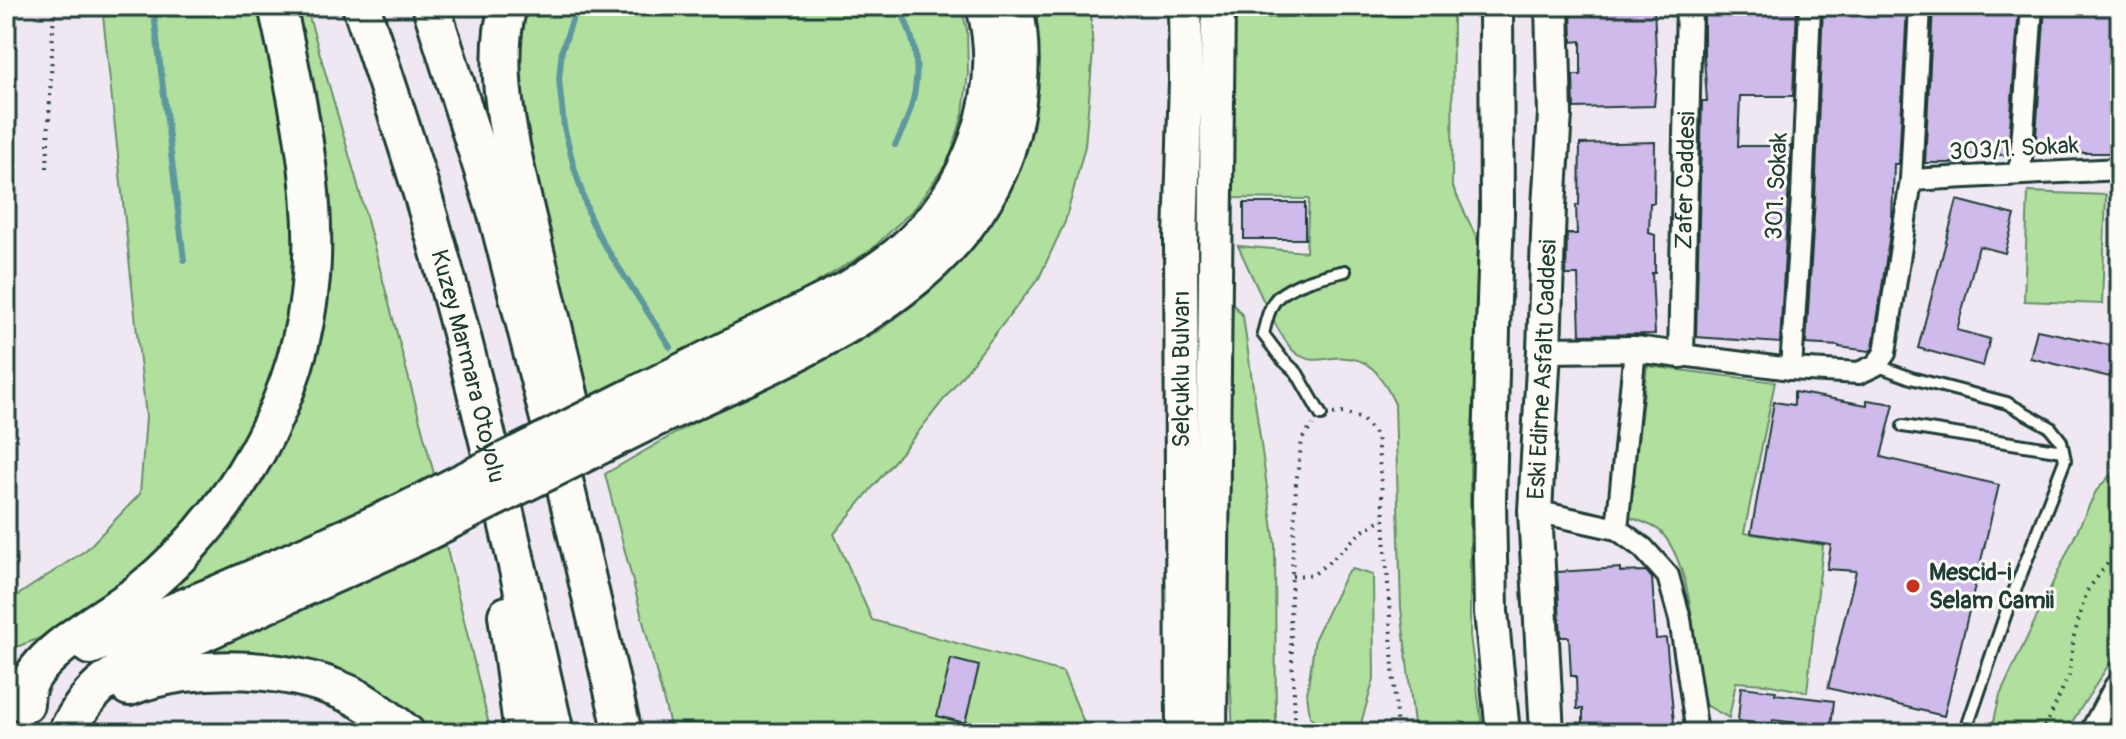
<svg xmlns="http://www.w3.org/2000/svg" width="2126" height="739" viewBox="0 0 2126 739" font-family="Pangolin,sans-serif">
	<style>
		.green { fill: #b0df9e; stroke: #688e69; stroke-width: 2 }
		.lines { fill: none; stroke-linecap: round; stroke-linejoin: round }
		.stream { stroke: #5d989f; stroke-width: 6 }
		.building { fill: #cebaeb; stroke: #1f3d34; stroke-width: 2 }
		.service-casing { stroke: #1f3d34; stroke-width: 16 }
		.minor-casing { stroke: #1f3d34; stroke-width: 26 }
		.tertiary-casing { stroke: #1f3d34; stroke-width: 30 }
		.primary-casing { stroke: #1f3d34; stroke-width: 38 }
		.trunk-casing { stroke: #1f3d34; stroke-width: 38 }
		.motorway-casing { stroke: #1f3d34; stroke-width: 42 }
		.path { stroke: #1f3d34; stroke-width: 4; stroke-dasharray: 2 6; stroke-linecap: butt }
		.service { stroke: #fdfcf7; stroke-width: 10 }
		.minor { stroke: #fdfcf7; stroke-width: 20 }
		.tertiary { stroke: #fdfcf7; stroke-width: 24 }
		.primary { stroke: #fdfcf7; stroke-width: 32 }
		.trunk { stroke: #fdfcf7; stroke-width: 32 }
		.motorway { stroke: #fdfcf7; stroke-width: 36 }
		.motorway-bridge-casing { stroke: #1f3d34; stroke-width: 42; stroke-linecap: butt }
		.motorway-bridge { stroke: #fdfcf7; stroke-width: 36 }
		.poi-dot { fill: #c8321e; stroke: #fdfcf7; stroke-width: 3 }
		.labels { text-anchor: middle; stroke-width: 6; stroke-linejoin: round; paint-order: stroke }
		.street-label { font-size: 24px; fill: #1f3d34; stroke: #fdfcf7 }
		.poi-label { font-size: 24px; font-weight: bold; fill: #1f3d34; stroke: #fdfcf7; text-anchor: start }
	</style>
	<rect width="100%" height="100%" fill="#efe8f3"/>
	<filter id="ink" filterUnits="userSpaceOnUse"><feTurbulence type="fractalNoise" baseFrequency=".0125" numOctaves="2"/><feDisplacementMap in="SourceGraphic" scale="16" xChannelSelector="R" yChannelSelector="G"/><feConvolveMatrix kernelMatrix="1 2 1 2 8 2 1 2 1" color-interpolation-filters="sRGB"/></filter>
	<g filter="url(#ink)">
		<g class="green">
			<path d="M102,6H261L283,99L297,245L294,287L277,372L233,469L138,578L48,635L6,651V603L86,550L140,494L146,417Z"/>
			<path d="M288,6H306L357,182L434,474L380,504L167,599L163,589L304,373Z"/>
			<path d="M527,6H961L967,30L968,73L963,114L950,158L915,208L871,250L794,296L587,399L530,176L515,44Z"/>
			<path d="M1029,6H1090L1093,51L1085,146L1065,222L1039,278L919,431L834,534L872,620L1063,672L1085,725L1154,731V733H672L605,474L714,411L830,357L880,330L927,294L962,259L990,226L1010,189L1028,145L1034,74Z"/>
			<path d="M1453,14L1452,185L1482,250L1470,465V636L1483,733H1415L1401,608L1395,404C1380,374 1370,354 1332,358C1318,360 1310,362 1297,354C1278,340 1250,270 1238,246L1306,252L1309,199L1232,198L1235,18Z"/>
			<path d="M2028,192L2106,195L2102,304L2024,301Z"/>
			<path d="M1229,299L1243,316L1275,544L1276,733H1233L1225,570Z"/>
			<path d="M1647,366L1775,382L1744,533L1823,545L1807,692L1765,684L1736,682L1729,718L1700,702C1696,654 1694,570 1662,533C1655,525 1639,521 1629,517Z"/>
			<path d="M2120,464V647L2065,733H1991L2000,695L2096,491Z"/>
			<path d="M446,545L491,733H422L184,658Z"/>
			<path d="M1352,569L1373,575L1374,679L1361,723C1346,731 1338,734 1321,731L1310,716L1307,694L1315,638L1345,576Z"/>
		</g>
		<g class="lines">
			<g class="stream">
				<path d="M153,6L184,260"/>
				<path d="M577,6L562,50L559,79L564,127L574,167L590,218L603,243L670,347"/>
				<path d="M895,145C921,98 925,53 898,6"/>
				<path d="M187,733C216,727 244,729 273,733"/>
			</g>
		</g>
		<g class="building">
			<path d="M1574,6H1654L1657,73L1654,106L1574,108L1573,75H1581V41L1572,42L1571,8H1574Z"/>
			<path d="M1704,6H1797L1793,96H1740L1738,146H1791L1780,343L1696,337L1702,101H1707L1704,57Z"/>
			<path d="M1823,6H1907L1899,164H1894L1892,220L1873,348L1870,351L1839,347V346L1806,344L1815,198Z"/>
			<path d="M1933,6H2019L2008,154L1964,159V163H1925Z"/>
			<path d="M2045,6H2120V153H2082V152L2036,155L2035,151Z"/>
			<path d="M1655,142L1654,203H1650L1649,233L1655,235V273H1652L1655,334L1580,335L1578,275H1566L1567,234H1577L1576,205H1579L1580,144Z"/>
			<path d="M1957,200L2015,215L2005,253L1979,246L1957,330L1990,339L1983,366L1918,348Z"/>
			<rect x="1244" y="203" width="61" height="36"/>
			<path d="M2037,330L2110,345V377L2030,358Z"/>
			<path d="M1794,392L1867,405V400L1894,404L1881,457L1999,485L1944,716L1828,688L1856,571L1827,569L1831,545L1751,533L1774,402L1794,405Z"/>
			<path d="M1620,568V572L1646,571L1652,578L1656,639L1666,638L1675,733H1583V709H1577L1576,676H1571L1569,637H1561L1557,572Z"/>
			<path d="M951,659L979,666L965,723L937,716Z"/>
			<path d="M1741,687L1776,691L1775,694L1834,701L1831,727L1773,720L1772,725L1738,721Z"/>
		</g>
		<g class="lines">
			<g class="service-casing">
				<g id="service">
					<path d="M1876,365L1911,378L2007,403L2050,427L2061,441L2065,460L2006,613L1965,733"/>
					<path d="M1321,415L1297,373L1282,359L1263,334C1266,322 1269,306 1278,297C1295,282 1324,276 1345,271"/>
					<path d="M1903,426L2063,451"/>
				</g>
			</g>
			<g class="minor-casing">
				<g id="minor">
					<path d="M2020,174L2032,6"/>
					<path d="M1911,180L2120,169"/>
					<path d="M1681,355L1791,369L1859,373L1876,365L1885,353L1911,180L1920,6"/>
					<path d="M1791,369L1802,197L1810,6"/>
					<path d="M1535,511L1617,529L1643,548L1668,576L1680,619L1697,733"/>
					<path d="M1617,529L1635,349"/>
				</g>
			</g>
			<g class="tertiary-casing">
				<g id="tertiary">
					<path id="s1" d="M1544,350L1635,349L1681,355L1689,6"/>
				</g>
			</g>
			<g class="primary-casing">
				<g id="primary">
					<path d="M1496,6L1497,213L1493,329L1489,501L1491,612L1503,733"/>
					<path d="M1183,733L1181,238L1186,81L1185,6"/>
					<path d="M1210,733L1218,6"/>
					<path id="s2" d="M1547,733L1535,511L1544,350L1549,207L1555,114L1552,6"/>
				</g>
			</g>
			<g class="trunk-casing">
				<path id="trunk" d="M2097,733L2120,690"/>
			</g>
			<g class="motorway-casing">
				<g id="motorway">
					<path id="s3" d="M361,6C385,77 409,148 430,220C479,389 516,561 555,733"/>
					<path d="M431,6L498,218L556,446L623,733"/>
					<path d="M508,6C488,75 518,178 534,247C549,309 564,371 578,433L577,449"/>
					<path d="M640,393L846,291C865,279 885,267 902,252C970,194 1009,94 985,6"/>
					<path d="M651,420C791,354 986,288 1015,114C1021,78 1022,42 1014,6"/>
					<path d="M507,615L523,733"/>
					<path d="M90,646L220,593L401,513"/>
					<path d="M129,687C193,661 300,665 361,700C377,710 392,721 406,733"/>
					<path d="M25,704C25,699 26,691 28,686C41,650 107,617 138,593C234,516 301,400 311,277C318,190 296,90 277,6"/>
					<path d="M66,733C84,700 96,685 129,666L410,540"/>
				</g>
			</g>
			<g class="path">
				<path d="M47,168L54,6"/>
				<path d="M1333,414L1344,413L1362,419L1377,436L1384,518L1397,733"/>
				<path d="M1292,576L1313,575L1335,557L1361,532L1384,518"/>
				<path d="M1296,733L1290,621L1296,484L1302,439L1313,425"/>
				<path d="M2039,733L2048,721L2069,675L2074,636L2087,591L2120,547"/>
			</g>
			<use href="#service" class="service"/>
			<use href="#minor" class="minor"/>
			<use href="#tertiary" class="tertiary"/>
			<use href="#primary" class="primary"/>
			<use href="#trunk" class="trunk"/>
			<use href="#motorway" class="motorway"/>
			<g class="motorway-bridge-casing">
				<g id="motorway-bridge">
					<path d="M401,513L640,393"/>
					<path d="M410,540L651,420"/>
				</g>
			</g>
			<use href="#motorway-bridge" class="motorway-bridge"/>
		</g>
	</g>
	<circle class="poi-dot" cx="1913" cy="586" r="8"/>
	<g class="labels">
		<g class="street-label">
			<text transform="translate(2014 148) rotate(-3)" y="8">303/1. Sokak</text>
			<text dy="8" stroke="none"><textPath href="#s1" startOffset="312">Zafer Caddesi</textPath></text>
			<text transform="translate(1776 186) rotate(-87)" y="8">301. Sokak</text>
			<text dy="8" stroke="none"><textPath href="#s3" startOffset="376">Kuzey Marmara Otoyolu</textPath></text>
			<text transform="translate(1181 369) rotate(-90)" y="8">Selçuklu Bulvarı</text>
			<text dy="8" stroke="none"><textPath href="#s2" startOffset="364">Eski Edirne Asfaltı Caddesi</textPath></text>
		</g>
		<g class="poi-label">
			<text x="1929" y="580">Mescid-i<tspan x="1929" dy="28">Selam Camii</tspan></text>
		</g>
	</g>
	<rect width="2126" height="739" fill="none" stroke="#fdfcf7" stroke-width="32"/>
	<rect x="16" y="16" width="2094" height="707" fill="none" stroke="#1f3d34" stroke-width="3" filter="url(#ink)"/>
</svg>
